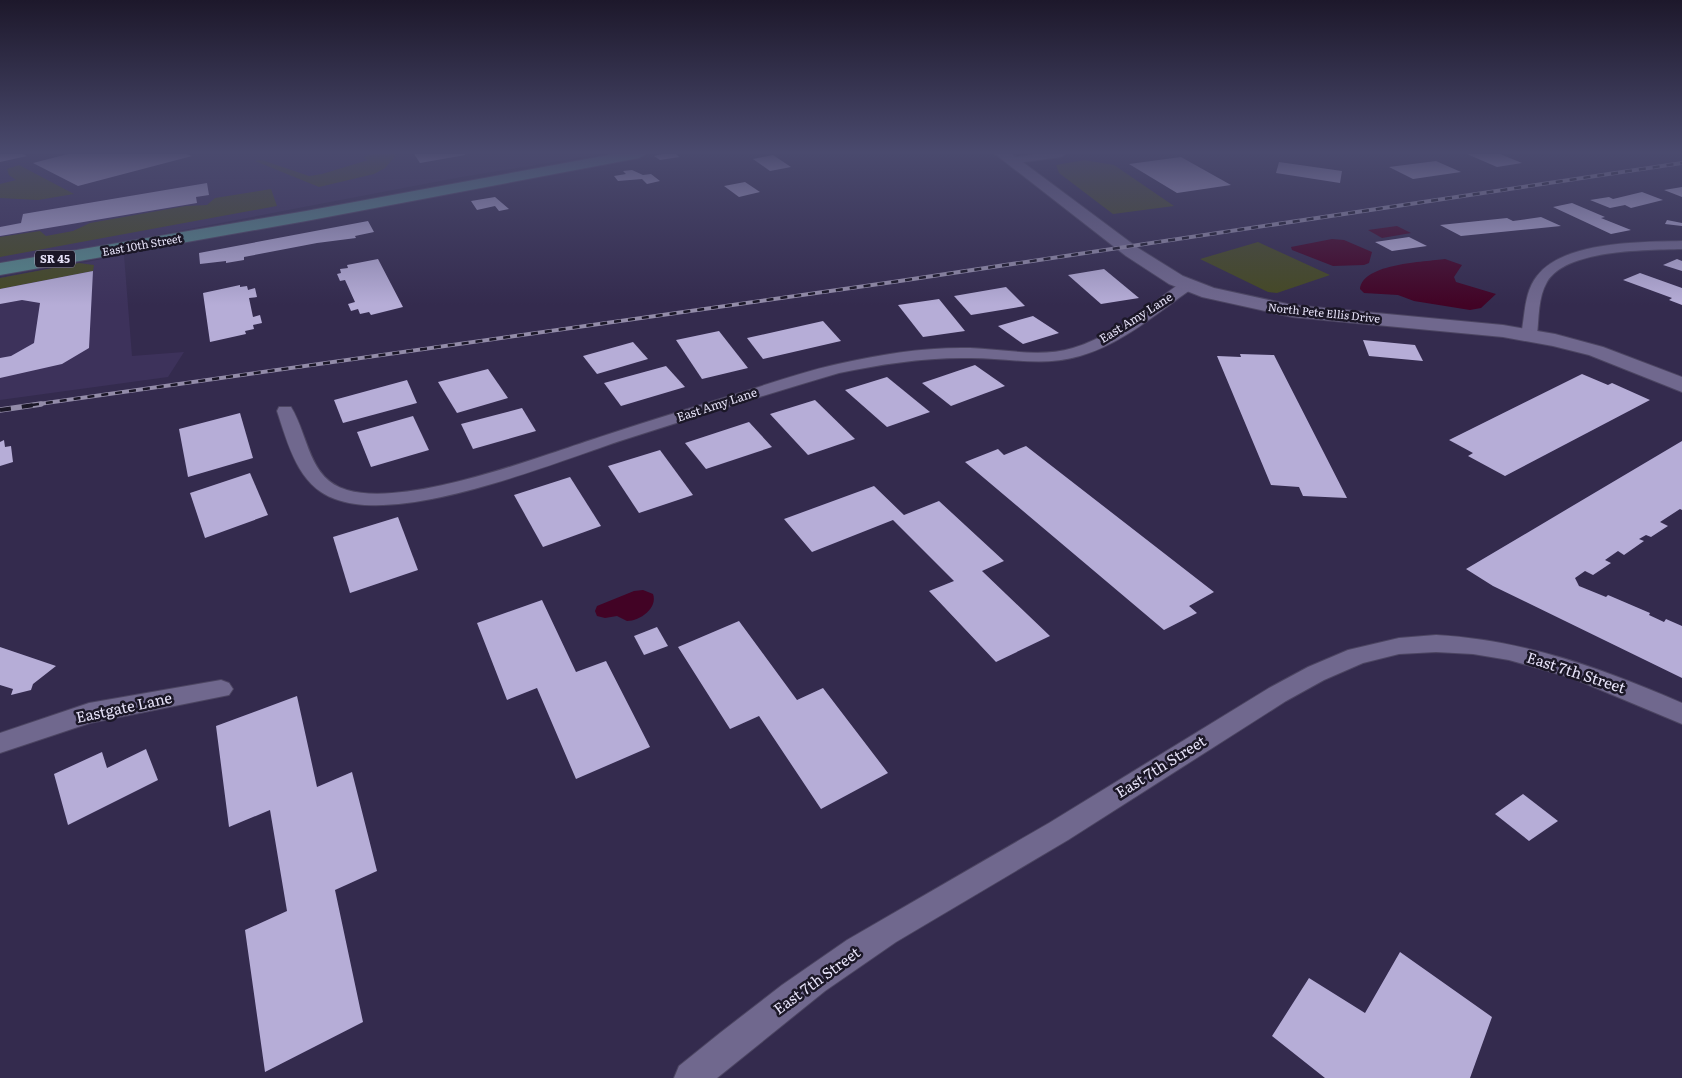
<svg xmlns="http://www.w3.org/2000/svg" width="1682" height="1078" viewBox="0 0 1682 1078" font-family="Literata,serif">
	<style>
		.built { fill: #3d325b }
		.green { fill: #454922 }
		.water { fill: #420325 }
		.building { fill: #b6add7 }
		.lines { fill: none; stroke-linecap: round; stroke-linejoin: round }
		.street-casing { stroke: #4c4562; stroke-width: 2 }
		.secondary-casing { stroke: #4c4562; stroke-width: 2 }
		.primary-casing { stroke: #4c4562; stroke-width: 2 }
		.street { fill: #70688e; fill-rule: evenodd }
		.secondary { fill: #70688e; fill-rule: evenodd }
		.primary { fill: #56888a; fill-rule: evenodd }
		.rail-far1-casing { stroke: #938ca9; stroke-width: 4 }
		.rail-casing { stroke: #938ca9; stroke-width: 5.5 }
		.rail-far1 { stroke: #1b1727; stroke-width: 2.5; stroke-dasharray: 7; stroke-linecap: butt }
		.rail { stroke: #1b1727; stroke-width: 4; stroke-dasharray: 11; stroke-linecap: butt }
		.labels { text-anchor: middle; stroke-width: 5; stroke-linejoin: round; paint-order: stroke }
		.far-street-label { font-size: 11px; fill: #e6e2f8; stroke: #1b1727 }
		.shield { fill: #1b1727; stroke: #a9a5b9; stroke-width: 1 }
		.shield-label { font-size: 11px; font-weight: bold; fill: #e6e2f8 }
		.street-label { font-size: 12px; fill: #e6e2f8; stroke: #1b1727 }
		.near-street-label { font-size: 15px; fill: #e6e2f8; stroke: #1b1727 }
	</style>
	<rect width="100%" height="100%" fill="#342b4e"/>
	<g class="built">
		<path d="M0,154H602L456,178L0,265Z"/>
		<path d="M124,255L132,356L184,352L168,377L0,400V278Z"/>
	</g>
	<g class="green">
		<path d="M372,154H397L385,168L374,174L319,187L255,161L262,160L309,176L322,174L368,160L363,157Z"/>
		<path d="M1084,160L1114,165L1174,206L1113,214L1059,173L1056,165Z"/>
		<path d="M19,165L74,194L38,200L0,198V184L16,180L9,175L7,169Z"/>
		<path d="M271,189L277,206L0,257V237L40,231L46,236L73,231L90,223L186,206L207,205L215,198Z"/>
		<path d="M1258,242L1330,275L1277,293L1268,292L1200,259Z"/>
		<path d="M79,263L94,265L93,271L0,289V278Z"/>
	</g>
	<g class="water">
		<path d="M1397,226L1411,233L1382,238L1368,230Z"/>
		<path d="M1332,239L1344,240L1372,252L1369,263L1364,265L1333,266L1292,250L1291,247Z"/>
		<path d="M1445,259L1462,265L1454,277L1456,282L1496,294L1481,308L1470,310L1414,301L1398,295L1364,293L1360,289C1363,263 1425,262 1445,259Z"/>
		<path d="M634,591L643,590L653,594C658,608 640,621 627,621L617,616L605,618L597,616L595,611L597,606Z"/>
	</g>
	<g class="building">
		<path d="M0,154H23L27,156L0,162Z"/>
		<path d="M68,154H187L192,156L78,186L33,163Z"/>
		<path d="M414,154H465V155L420,163Z"/>
		<path d="M662,154H676L679,157L660,160L654,156Z"/>
		<path d="M1467,154H1500L1522,163L1497,167Z"/>
		<path d="M773,155L791,167L770,171L753,159Z"/>
		<path d="M1181,157L1231,185L1177,193L1129,164Z"/>
		<path d="M1436,161L1461,172L1413,179L1389,167Z"/>
		<path d="M1279,162L1342,171L1340,183L1276,173Z"/>
		<path d="M632,170L643,175L651,174L660,181L647,184L642,179L618,181L614,176L626,174L623,171Z"/>
		<path d="M745,182L760,192L739,197L724,186Z"/>
		<path d="M207,183L209,195L196,197L197,203L0,236V227L21,223L23,214Z"/>
		<path d="M1682,187V197L1664,190Z"/>
		<path d="M1642,192L1663,200L1631,208L1625,205L1610,208L1590,200L1609,197L1613,199Z"/>
		<path d="M495,197L509,209L499,211L495,206L477,210L471,201Z"/>
		<path d="M1572,203L1605,217L1601,218L1631,230L1611,234L1553,207Z"/>
		<path d="M1541,217L1561,226L1461,236L1440,225L1507,218L1513,221Z"/>
		<path d="M1667,220L1682,223V226L1665,224Z"/>
		<path d="M368,221L374,232L355,236L356,238L317,243L244,257V260L226,263V261L200,264L199,253Z"/>
		<path d="M1409,237L1427,246L1392,251L1375,242Z"/>
		<path d="M378,259L403,307L371,315L369,312L360,314L358,309L351,311L348,304L355,302L345,280L340,281L337,274L341,273L340,269L348,268L347,265Z"/>
		<path d="M1677,259L1682,261V271L1663,265Z"/>
		<path d="M1104,269L1139,298L1101,304L1068,275Z"/>
		<path d="M93,271L89,348L62,364L0,378V358L11,356L34,343L40,303L22,300L0,304V289Z"/>
		<path d="M1640,273L1682,288V305L1669,300L1672,298L1623,280Z"/>
		<path d="M240,285V287L247,286L248,290L255,288L257,297L249,298L253,317L260,315L262,323L253,325L254,329L245,331L246,334L210,342L203,293Z"/>
		<path d="M1006,287L1025,306L971,315L954,296Z"/>
		<path d="M939,299L965,331L923,337L898,305Z"/>
		<path d="M1033,316L1059,333L1023,344L998,326Z"/>
		<path d="M823,321L841,341L763,359L747,338Z"/>
		<path d="M719,331L748,368L702,379L676,340Z"/>
		<path d="M1363,340L1415,345L1423,361L1369,356Z"/>
		<path d="M633,342L648,359L597,374L583,356Z"/>
		<path d="M1240,354L1274,355L1347,498L1303,496L1299,487L1271,485L1217,356L1241,357Z"/>
		<path d="M975,365L1005,386L951,406L922,383Z"/>
		<path d="M666,366L685,387L621,406L604,383Z"/>
		<path d="M488,369L508,398L457,413L438,382Z"/>
		<path d="M1582,374L1608,385L1612,383L1650,400L1505,476L1468,456L1473,453L1449,440Z"/>
		<path d="M887,377L930,412L887,427L845,390Z"/>
		<path d="M407,380L417,403L343,423L334,400Z"/>
		<path d="M815,400L855,439L808,455L770,414Z"/>
		<path d="M522,408L536,431L473,449L461,424Z"/>
		<path d="M240,413L253,458L188,477L179,429Z"/>
		<path d="M413,416L429,450L371,467L357,432Z"/>
		<path d="M749,422L772,447L706,469L685,443Z"/>
		<path d="M4,440L5,447L11,446L13,462L0,466V442Z"/>
		<path d="M1682,441V510L1680,509L1660,522L1668,526L1651,537L1646,535L1639,539L1644,541L1624,555L1618,551L1605,560L1611,563L1593,575L1585,571L1575,578L1579,586L1606,597L1608,595L1650,613L1649,615L1664,622L1666,619L1682,626V678L1493,586L1466,569Z"/>
		<path d="M1026,446L1214,592L1189,606L1197,613L1164,630L965,462L998,449L1004,455Z"/>
		<path d="M660,450L693,495L639,513L608,466Z"/>
		<path d="M250,473L268,515L205,538L190,493Z"/>
		<path d="M570,477L601,526L543,547L514,495Z"/>
		<path d="M874,486L904,515L939,501L1004,561L982,571L1050,636L996,662L929,591L954,581L893,520L812,552L784,519Z"/>
		<path d="M398,517L418,570L350,593L333,537Z"/>
		<path d="M542,600L576,672L606,661L650,747L576,779L537,688L507,700L477,623Z"/>
		<path d="M739,621L797,700L823,688L888,773L821,809L759,716L730,729L678,647Z"/>
		<path d="M657,627L668,646L644,655L634,636Z"/>
		<path d="M0,647L56,666L33,684L31,690L11,695L13,689L0,685Z"/>
		<path d="M297,696L317,787L352,772L377,871L335,890L363,1022L265,1072L245,930L287,911L270,810L229,827L216,726Z"/>
		<path d="M146,749L158,780L68,825L54,774L102,752L107,768Z"/>
		<path d="M1523,794L1558,821L1529,841L1495,814Z"/>
		<path d="M1400,952L1492,1017L1470,1078H1325L1272,1036L1309,978L1365,1013Z"/>
	</g>
	<g class="lines">
		<g class="street-casing">
			<g id="street">
				<path d="M1037,154H1066L1061,157L1011,164L1006,161L1011,158Z"/>
				<path d="M1682,241V249C1648,250 1566,249 1547,282C1538,297 1539,318 1537,335L1529,340L1521,335C1525,316 1524,292 1537,276C1563,241 1642,242 1682,241Z"/>
				<path d="M1188,281L1193,282L1195,285L1193,288C1157,313 1122,344 1080,356C1044,367 1007,358 971,358C926,357 882,364 839,373C767,394 695,417 623,440C553,463 404,525 335,499C298,486 288,444 277,411L279,407H291C309,436 308,479 347,490C409,508 543,455 606,435C651,420 697,406 743,392C774,382 806,371 838,364C881,354 926,347 970,348C1004,349 1040,358 1073,348C1103,339 1130,320 1155,302C1165,295 1176,284 1188,281Z"/>
				<path d="M1436,635C1525,640 1601,668 1682,703V724L1572,678L1509,660L1473,654L1436,652L1399,654L1363,663L1324,680L1286,701L1068,840L896,942L825,991L717,1078H674L679,1066L720,1033L782,985L847,940L1049,823L1269,688L1308,667L1348,650L1399,638Z"/>
				<path d="M221,680L229,683L233,689L229,695L90,723L0,753V733L89,703Z"/>
			</g>
		</g>
		<g class="secondary-casing">
			<path id="secondary" d="M995,154H1012L1138,248L1183,276L1214,288L1292,305L1503,325L1555,334L1603,347L1682,377V392L1589,355L1553,346L1503,337L1292,317L1202,297L1169,284L1126,256Z"/>
		</g>
		<g class="primary-casing">
			<path id="primary" d="M614,154H646L639,158L306,221L0,275V263L306,211Z"/>
		</g>
		<use href="#street" class="street"/>
		<use href="#secondary" class="secondary"/>
		<use href="#primary" class="primary"/>
		<g class="rail-far1-casing">
			<path id="rail-far1" d="M32,405L893,282L1682,163"/>
		</g>
		<g class="rail-casing">
			<path id="rail" d="M0,410L41,404"/>
		</g>
		<use href="#rail-far1" class="rail-far1"/>
		<use href="#rail" class="rail"/>
	</g>
	<linearGradient id="sky" x2="0" y2="1"><stop stop-color="#1d182b"/><stop offset="0.5" stop-color="#4a4a6e"/><stop offset="1" stop-color="#4a4a6e" stop-opacity="0"/></linearGradient>
	<rect width="1682" height="305" fill="url(#sky)"/>
	<g class="labels">
		<g class="far-street-label">
			<text transform="translate(142 245) rotate(-10)" y="4">East 10th Street</text>
			<text transform="translate(1324 313) rotate(6)" y="4">North Pete Ellis Drive</text>
		</g>
		<rect class="shield" x="35" y="250.5" width="40" height="17" rx="4"/>
		<g class="shield-label">
			<text x="55" y="263">SR 45</text>
		</g>
		<g class="street-label">
			<text transform="translate(1136 318) rotate(-32)" y="4">East Amy Lane</text>
			<text transform="translate(717 405) rotate(-18)" y="4">East Amy Lane</text>
		</g>
		<g class="near-street-label">
			<text transform="translate(1576 673) rotate(18)" y="5">East 7th Street</text>
			<text transform="translate(124 708) rotate(-12)" y="5">Eastgate Lane</text>
			<text transform="translate(1161 767) rotate(-32)" y="5">East 7th Street</text>
			<text transform="translate(817 981) rotate(-36)" y="5">East 7th Street</text>
		</g>
	</g>
</svg>
